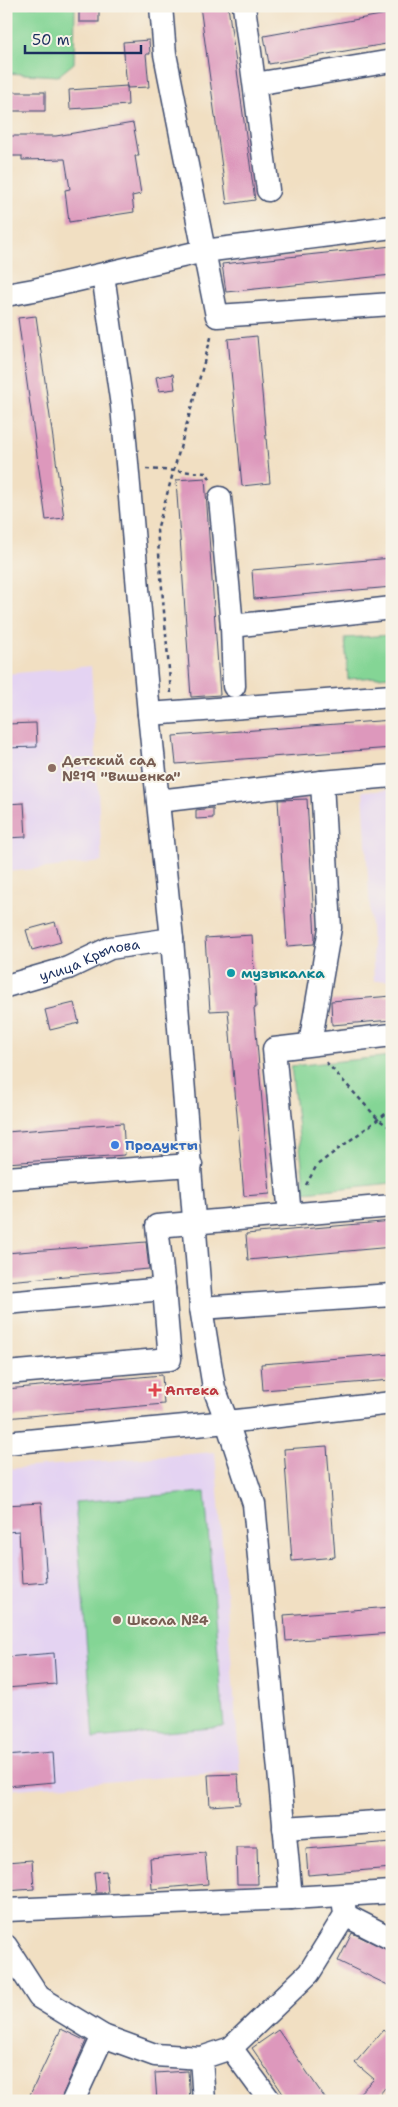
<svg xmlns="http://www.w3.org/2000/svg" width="398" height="2107" viewBox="0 0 398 2107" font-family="'Shantell Sans',sans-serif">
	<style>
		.built { fill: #e4d3f2 }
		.green { fill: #84d595; stroke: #50827a }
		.building { fill: #dd98bc }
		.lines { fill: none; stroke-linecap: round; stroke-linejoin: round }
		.minor-casing { stroke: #3b496d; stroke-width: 25 }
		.path { stroke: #3b496d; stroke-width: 2.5; stroke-dasharray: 4 4; stroke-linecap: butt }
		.minor { stroke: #fff; stroke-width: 22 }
		.education-dot { fill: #8d6e63; stroke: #f7f3e8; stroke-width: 2 }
		.culture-dot { fill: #0f9aa8; stroke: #f7f3e8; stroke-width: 2 }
		.shop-dot { fill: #3f7fe0; stroke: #f7f3e8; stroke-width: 2 }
		.health-dot { fill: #e0444e; stroke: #f7f3e8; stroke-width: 2 }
		.labels { text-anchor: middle; stroke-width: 4; stroke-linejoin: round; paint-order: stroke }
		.education-label { font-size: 14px; font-weight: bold; fill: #785e54; stroke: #f7f3e8; text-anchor: start }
		.street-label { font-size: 14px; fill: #1b2f5e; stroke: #f7f3e8 }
		.culture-label { font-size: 14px; font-weight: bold; fill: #0d838f; stroke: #f7f3e8; text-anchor: start }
		.shop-label { font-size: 14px; font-weight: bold; fill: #366cbe; stroke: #f7f3e8; text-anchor: start }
		.health-label { font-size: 14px; font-weight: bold; fill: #be3a42; stroke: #f7f3e8; text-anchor: start }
	</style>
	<rect width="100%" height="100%" fill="#f7f3e8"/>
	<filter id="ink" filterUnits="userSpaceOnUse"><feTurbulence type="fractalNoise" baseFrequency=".02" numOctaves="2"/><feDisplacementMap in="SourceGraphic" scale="10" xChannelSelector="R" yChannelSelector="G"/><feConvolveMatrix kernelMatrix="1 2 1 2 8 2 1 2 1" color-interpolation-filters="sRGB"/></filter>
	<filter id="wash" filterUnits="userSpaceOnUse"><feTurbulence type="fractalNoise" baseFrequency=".0096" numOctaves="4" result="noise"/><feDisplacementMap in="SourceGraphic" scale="20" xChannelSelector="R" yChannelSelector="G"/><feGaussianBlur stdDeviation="1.12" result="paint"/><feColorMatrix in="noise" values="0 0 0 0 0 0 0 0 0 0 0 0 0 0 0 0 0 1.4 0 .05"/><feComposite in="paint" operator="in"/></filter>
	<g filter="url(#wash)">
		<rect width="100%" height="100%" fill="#f1dfc2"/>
		<g class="built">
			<path d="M91,666L102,862L6,872V674Z"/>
			<path d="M392,789V980L374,981L363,791Z"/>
			<path d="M215,1452L240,1771L6,1790V1469Z"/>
		</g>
		<g class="green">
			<path d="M6,6H75L74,63L58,76L6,73Z"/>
			<path d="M392,635V676L348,679L345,638Z"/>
			<path d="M392,1056V1183L305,1192L291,1066Z"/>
			<path d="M205,1492L224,1727L94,1738L75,1502Z"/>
		</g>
		<g id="blocks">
			<g class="building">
				<rect x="79" y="6" width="20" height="16"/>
				<path d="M200,6H228L255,200L227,204Z"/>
				<path d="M392,13V43L269,64L264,36Z"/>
				<path d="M149,40L150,54H146L149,87L127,88L123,42Z"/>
				<path d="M127,86L128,105L70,109L69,90Z"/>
				<rect x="6" y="92" width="39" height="19"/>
				<path d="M133,123L139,156H135L141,194L132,196L134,212L69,222L65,190L70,189L65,159L22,160V156H6V136H56Z"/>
				<path d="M392,246V275L226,292L222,264Z"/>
				<path d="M36,316L64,518L46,520L18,318Z"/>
				<path d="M257,336L270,483L242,486L228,339Z"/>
				<path d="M173,374L175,389L159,391L156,377Z"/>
				<path d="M205,478L220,695L191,697L176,480Z"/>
				<path d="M392,558V587L254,599L252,570Z"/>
				<path d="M392,720V748L176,764L173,736Z"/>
				<path d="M36,723L37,747L6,748V724Z"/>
				<path d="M307,799L315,938L314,944L287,946L278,800Z"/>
				<path d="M24,803L26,837L6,838V804Z"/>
				<path d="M213,808V818L196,819V810Z"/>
				<path d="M55,922L61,942L32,950L26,930Z"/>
				<path d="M252,935L256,1008H254L270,1194L244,1196L228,1010L210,1011L205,938Z"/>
				<path d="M392,996V1020L332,1025L331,1001Z"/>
				<path d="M74,1003L79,1023L50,1030L45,1010Z"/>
				<path d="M123,1123L125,1155L6,1163V1132Z"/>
				<path d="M392,1221V1247L248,1260L246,1234Z"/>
				<path d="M146,1242L149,1269L6,1281V1253Z"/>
				<path d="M392,1354V1380L263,1390L261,1364Z"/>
				<path d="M162,1375L164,1404L6,1418V1389Z"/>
				<path d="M327,1446L335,1557L292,1561L284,1449Z"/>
				<path d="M41,1503L47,1582L22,1584L19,1531L6,1532V1505Z"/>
				<path d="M392,1607V1633L286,1641L284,1615Z"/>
				<path d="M54,1653L56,1684L6,1688V1657Z"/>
				<path d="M53,1752L55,1782L6,1786V1756Z"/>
				<path d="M238,1774L240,1804L210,1806L208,1775Z"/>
				<path d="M392,1842V1868L308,1875L306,1849Z"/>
				<path d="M236,1847H257L258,1884H237Z"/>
				<path d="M205,1853L208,1884L152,1889L150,1858Z"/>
				<path d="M32,1860L34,1889L6,1891V1862Z"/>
				<path d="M106,1871L108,1893H96L94,1872Z"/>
				<path d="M352,1933L392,1952V1987L338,1961Z"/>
				<path d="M61,2029L86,2041L60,2101H27Z"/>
				<path d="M278,2030L327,2101H288L252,2048Z"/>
				<path d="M383,2030L392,2038V2094L385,2088L374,2101H351L374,2079L355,2063Z"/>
				<path d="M188,2071L190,2101H157L155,2073Z"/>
			</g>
		</g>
	</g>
	<g filter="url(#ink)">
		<use href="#blocks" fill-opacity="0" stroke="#3b496d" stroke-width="1"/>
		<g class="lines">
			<g class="minor-casing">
				<g id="minor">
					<path d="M244,6L268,190"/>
					<path d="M255,84L392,61"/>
					<path d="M392,227L204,251L217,316L392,304"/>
					<path d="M103,275L122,406L149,714L172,939L201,1308L214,1388L227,1422L254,1504L291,1898"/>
					<path d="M6,295L34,290L204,251L165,54L161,6"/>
					<path d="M220,498L232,626L234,686"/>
					<path d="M232,626L392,608"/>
					<path d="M149,714L392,696"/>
					<path d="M158,801L322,782L392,776"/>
					<path id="s1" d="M6,986L68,968L110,948L172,939"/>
					<path d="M310,1044L330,928L322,782"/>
					<path d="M6,1178L191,1165"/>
					<path d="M290,1215L274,1049L392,1035"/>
					<path d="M6,1303L164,1289L157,1226L392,1206"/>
					<path d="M201,1308L392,1295"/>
					<path d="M6,1373L170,1359L164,1289"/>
					<path d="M6,1443L227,1422L392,1403"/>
					<path d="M284,1828L392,1821"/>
					<path d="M6,1910L291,1898L392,1892"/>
					<path d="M345,1915L392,1939"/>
					<path d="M6,1946L39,1997L103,2036L155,2055L201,2058L231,2048L309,1973L345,1915L343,1896"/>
					<path d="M231,2048L270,2101"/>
					<path d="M201,2058L204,2101"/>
					<path d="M73,2101L103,2036"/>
				</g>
			</g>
			<g class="path">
				<path d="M146,469L207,473L211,481"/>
				<path d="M171,693L157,530L212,334"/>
				<path d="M326,1062L378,1119L392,1129"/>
				<path d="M306,1185L317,1165L392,1109"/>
			</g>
			<use href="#minor" class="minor"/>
		</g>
	</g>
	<g class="education-dot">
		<circle cx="52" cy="768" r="5"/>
		<circle cx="117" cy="1620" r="5"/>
	</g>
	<circle class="culture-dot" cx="231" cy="973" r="5"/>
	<circle class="shop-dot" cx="115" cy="1145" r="5"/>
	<path class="health-dot" d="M152.5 1382.5h5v5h5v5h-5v5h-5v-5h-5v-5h5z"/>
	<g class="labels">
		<g class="education-label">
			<text x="62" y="765">Детский сад<tspan x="62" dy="16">№19 "Вишенка"</tspan></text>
			<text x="127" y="1625">Школа №4</text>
		</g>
		<g class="street-label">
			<text dy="5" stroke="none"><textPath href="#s1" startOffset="88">улица Крылова</textPath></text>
		</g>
		<g class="culture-label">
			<text x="241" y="978">музыкалка</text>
		</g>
		<g class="shop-label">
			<text x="125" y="1150">Продукты</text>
		</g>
		<g class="health-label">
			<text x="165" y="1395">Аптека</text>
		</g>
	</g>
	<rect width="398" height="2107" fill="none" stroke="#f7f3e8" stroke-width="25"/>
	<path d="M25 45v8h116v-8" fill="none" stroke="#1b2f5e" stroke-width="2.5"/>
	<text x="32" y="45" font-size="15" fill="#1b2f5e" stroke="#f7f3e8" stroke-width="4" paint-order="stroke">50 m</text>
</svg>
